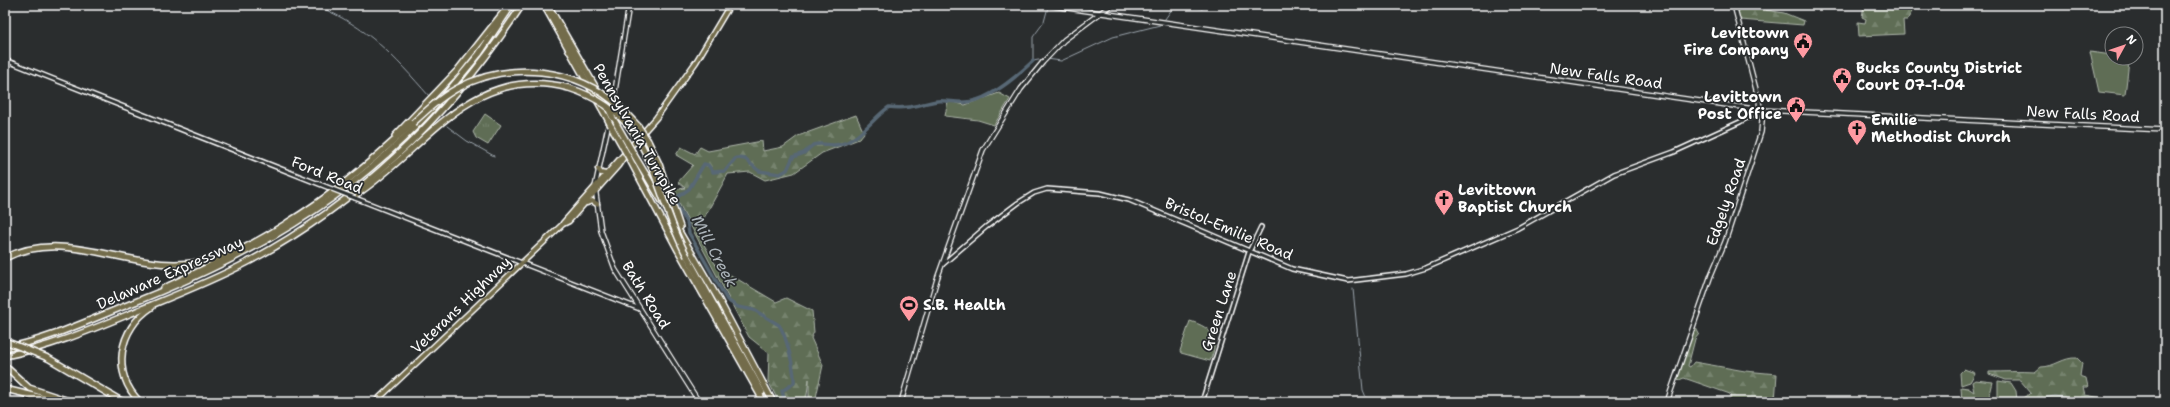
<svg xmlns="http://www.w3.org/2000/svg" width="2170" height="407" viewBox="0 0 2170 407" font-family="'Shantell Sans',sans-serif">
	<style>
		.grass { fill: url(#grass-tufts); stroke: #aeb6aa }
		.forest { fill: url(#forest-firs); stroke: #aeb6aa }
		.pitch { fill: #5e6d55; stroke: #aeb6aa }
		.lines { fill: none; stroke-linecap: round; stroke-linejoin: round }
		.stream { stroke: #9ba4ac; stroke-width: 1 }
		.river { stroke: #586875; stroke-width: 3.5 }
		.tertiary-casing { stroke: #fff; stroke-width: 6 }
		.secondary-casing { stroke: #fff; stroke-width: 6 }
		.primary-casing { stroke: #fff; stroke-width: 7 }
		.motorway-casing { stroke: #fff; stroke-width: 8 }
		.tertiary { stroke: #2a2d2e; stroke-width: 3 }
		.secondary { stroke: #2a2d2e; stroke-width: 3.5 }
		.primary { stroke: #736c4b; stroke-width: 4 }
		.motorway { stroke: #736c4b; stroke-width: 5 }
		.tertiary-bridge-casing { stroke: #fff; stroke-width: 6; stroke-linecap: butt }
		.motorway-bridge-casing { stroke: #fff; stroke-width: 8; stroke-linecap: butt }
		.tertiary-bridge { stroke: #2a2d2e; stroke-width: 3 }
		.motorway-bridge { stroke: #736c4b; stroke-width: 5 }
		.labels { text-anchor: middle; stroke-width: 3.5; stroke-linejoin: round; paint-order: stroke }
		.poi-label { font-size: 15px; font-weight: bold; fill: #fff; stroke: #2a2d2e; text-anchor: start }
		.street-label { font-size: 15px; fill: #fff; stroke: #2a2d2e }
		.water-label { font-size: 16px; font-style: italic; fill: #acb4ba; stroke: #2a2d2e }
	</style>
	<defs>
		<pattern id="grass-tufts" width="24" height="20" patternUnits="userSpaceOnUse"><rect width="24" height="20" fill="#5e6d55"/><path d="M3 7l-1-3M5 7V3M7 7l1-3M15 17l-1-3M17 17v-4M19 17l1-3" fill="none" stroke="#76836e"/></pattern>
		<pattern id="forest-firs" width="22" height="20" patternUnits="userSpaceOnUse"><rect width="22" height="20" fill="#5e6d55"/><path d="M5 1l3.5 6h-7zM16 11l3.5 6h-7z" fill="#76836e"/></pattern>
	</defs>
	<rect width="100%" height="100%" fill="#2a2d2e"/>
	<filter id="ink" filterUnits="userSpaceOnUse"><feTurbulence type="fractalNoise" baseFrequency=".025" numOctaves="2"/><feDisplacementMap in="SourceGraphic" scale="8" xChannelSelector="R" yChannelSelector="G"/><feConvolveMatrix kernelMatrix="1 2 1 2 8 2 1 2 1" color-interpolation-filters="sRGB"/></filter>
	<g filter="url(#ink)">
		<path class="grass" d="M485,114L501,125L488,145L476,138L473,132Z"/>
		<g class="forest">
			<path d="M1736,5H1773L1766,10L1784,13L1804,21L1803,25L1740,20Z"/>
			<path d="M1864,5H1912L1913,10L1907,20H1903L1904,34L1859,36L1858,22L1865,23L1866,19L1862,17Z"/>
			<path d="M856,115L864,133L859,139L822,153L794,173L765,180L750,172L728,174L704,218L700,216L695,224L696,231L717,267L776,302L786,298L812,311L814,332L811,338L823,365L815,402H809V379L806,402H779L768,381L769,353L749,337L672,190L685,188L678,182L693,165L676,155L681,147L695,154L700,147L708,151L762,141L763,151L783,147L798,136Z"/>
			<path d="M1696,328L1699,334L1695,339L1688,366L1690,367L1694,362L1745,371L1777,374L1775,402H1731L1730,394L1684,378L1679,380L1677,378L1689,341Z"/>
			<path d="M2077,358L2082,363L2080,376L2086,378L2088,387H2083L2085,395L2108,399V402H2016L2031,393L2020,380H2006L1989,374V372C2004,372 2019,371 2035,372L2041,367C2055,367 2063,357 2077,358Z"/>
		</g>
		<g class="pitch">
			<path d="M2090,52L2112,55V58H2128L2129,61L2125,95L2099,92Z"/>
			<path d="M999,93L1010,99L994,125L978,120L945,116L948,101L965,105Z"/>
			<path d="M1190,321C1213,328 1220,338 1210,361L1181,353L1180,351Z"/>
			<path d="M1964,369L1975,373L1970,382L1961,385L1960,373Z"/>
			<path d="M1975,380L1993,382L1988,402L1976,396L1977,402H1962L1961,387L1968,388L1974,392L1972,382Z"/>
			<path d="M1998,381L2011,383L2016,391L2017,400L1998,399Z"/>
		</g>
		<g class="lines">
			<g class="stream">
				<path d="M313,5H314"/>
				<path d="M1192,5L1202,9L1207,5"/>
				<path d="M317,6C368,27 393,55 429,96"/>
				<path d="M1165,19L1175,5"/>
				<path d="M1044,59L1033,61V37L1044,22L1048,7"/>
				<path d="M1047,59L1061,61L1113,37L1160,25"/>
				<path d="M447,126L467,141L494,156"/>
				<path d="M1353,289L1363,390L1368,402"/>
				<path d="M2027,402L2054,396L2101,402"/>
			</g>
			<path class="river" d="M785,402L782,391L794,383C795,371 786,334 779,325L754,310L738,307L727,300L689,233L687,222L678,208L676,198L689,189L704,164L708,165L713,172L725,171L735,159L738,158L745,159L759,171L780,174L787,170L793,157L804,153L813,145C822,142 832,147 841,144C859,140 874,117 889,107C908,110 919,104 937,101C947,100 956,103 965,102C988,102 1017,76 1033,61"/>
			<g class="tertiary-casing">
				<g id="tertiary">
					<path d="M5,60L332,189"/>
					<path d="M355,198L640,309"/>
					<path d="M943,264L986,227L1018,203L1034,193L1047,189L1100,193L1129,200L1292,269L1348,281L1406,274L1426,268L1518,228L1614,174L1674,152L1740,122L1761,110"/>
					<path d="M1202,402L1249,252L1261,227"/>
				</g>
			</g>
			<g class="secondary-casing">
				<g id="secondary">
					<path d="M629,5L613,103L595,187L601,231L615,269L699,402"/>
					<path d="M1047,5L1761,110L2165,130"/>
					<path d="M1748,109L1751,113L1749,118"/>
					<path d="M901,402L937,279L983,150L1021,89L1043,62L1064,40L1111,5"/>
					<path d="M1667,402L1711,275L1725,242L1761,132L1762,121L1759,101L1734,5"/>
				</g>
			</g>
			<g class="primary-casing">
				<g id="primary">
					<path d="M598,169L601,173L606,174"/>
					<path d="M587,203L592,201L597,204"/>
					<path d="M563,223L656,118L696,62L730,5"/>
					<path d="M375,402L563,224L569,221L618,166L626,154"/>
				</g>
			</g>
			<g class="motorway-casing">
				<g id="motorway">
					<path d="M544,5L606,116"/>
					<path d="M548,5L607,107"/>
					<path d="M445,95L479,54L512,5"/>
					<path d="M620,107L638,126"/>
					<path d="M613,118L628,144"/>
					<path d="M611,126L624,149"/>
					<path d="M395,136L457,71L506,9"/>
					<path d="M648,141L659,164L680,227"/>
					<path d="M633,153L663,203"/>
					<path d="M629,158L678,250L764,402"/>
					<path d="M357,194C428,147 470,63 569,88"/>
					<path d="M672,219L720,302L773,402"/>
					<path d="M687,256L762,392"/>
					<path d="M5,258C52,234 101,255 149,262C174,266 200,264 225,256"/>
					<path d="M164,288C206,268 248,248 287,223C333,195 374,160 413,123"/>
					<path d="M5,348C47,340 85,322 125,306C248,258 347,203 437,104"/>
					<path d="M5,356C51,347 95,328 139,310C176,295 212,281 248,262C361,202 452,112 522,5"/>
					<path d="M48,358L123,402"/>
					<path d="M5,366L29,388L72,402"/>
					<path d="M5,389L59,402"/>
					<path d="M140,402C111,373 118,329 152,307"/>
				</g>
			</g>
			<use href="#tertiary" class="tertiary"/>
			<use href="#secondary" class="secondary"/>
			<use href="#primary" class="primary"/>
			<use href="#motorway" class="motorway"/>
			<g class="tertiary-bridge-casing">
				<path id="tertiary-bridge" d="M332,189L355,198"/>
			</g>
			<g class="motorway-bridge-casing">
				<g id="motorway-bridge">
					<path d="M569,88C658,116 650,188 687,256"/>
					<path d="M608,108L613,118"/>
					<path d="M606,116L611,126"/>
					<path d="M413,123C427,110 440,98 456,89C509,60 576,67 620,107"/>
					<path d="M638,126L648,141"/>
					<path d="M628,144L633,153"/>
					<path d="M624,149L629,158"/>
					<path d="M5,341L48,358"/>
				</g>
			</g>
			<use href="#tertiary-bridge" class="tertiary-bridge"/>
			<use href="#motorway-bridge" class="motorway-bridge"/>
		</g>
	</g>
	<defs>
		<g id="civic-pin" transform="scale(1)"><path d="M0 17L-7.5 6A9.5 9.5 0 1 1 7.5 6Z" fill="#ff9aa2" stroke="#2a2d2e"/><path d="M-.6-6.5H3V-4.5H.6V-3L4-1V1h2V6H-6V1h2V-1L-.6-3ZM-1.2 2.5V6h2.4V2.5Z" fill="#111"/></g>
		<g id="church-pin" transform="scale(1)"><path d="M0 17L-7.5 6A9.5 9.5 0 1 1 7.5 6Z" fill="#ff9aa2" stroke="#2a2d2e"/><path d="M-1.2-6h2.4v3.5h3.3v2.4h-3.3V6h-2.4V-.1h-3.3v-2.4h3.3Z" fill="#111"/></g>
		<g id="stadium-pin" transform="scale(1)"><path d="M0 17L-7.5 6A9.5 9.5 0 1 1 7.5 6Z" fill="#ff9aa2" stroke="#2a2d2e"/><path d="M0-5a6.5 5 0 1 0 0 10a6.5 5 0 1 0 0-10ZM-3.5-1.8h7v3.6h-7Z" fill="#111"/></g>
	</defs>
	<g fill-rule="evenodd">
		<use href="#civic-pin" x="1803" y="42"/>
		<use href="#civic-pin" x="1842" y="77"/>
		<use href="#civic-pin" x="1796" y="106"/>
		<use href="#church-pin" x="1857" y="129"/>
		<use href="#church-pin" x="1444" y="199"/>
		<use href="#stadium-pin" x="909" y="305"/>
	</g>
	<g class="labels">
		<g class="poi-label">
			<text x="1789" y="38" text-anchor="end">Levittown<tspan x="1789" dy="17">Fire Company</tspan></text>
			<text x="1856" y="73">Bucks County District<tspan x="1856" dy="17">Court 07-1-04</tspan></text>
			<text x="1782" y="102" text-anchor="end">Levittown<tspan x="1782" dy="17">Post Office</tspan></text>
			<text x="1871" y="125">Emilie<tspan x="1871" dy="17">Methodist Church</tspan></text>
			<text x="1458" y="195">Levittown<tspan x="1458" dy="17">Baptist Church</tspan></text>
			<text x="923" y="310">S.B. Health</text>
		</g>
		<g class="street-label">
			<text transform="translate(1606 76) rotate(8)" y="5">New Falls Road</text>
			<text transform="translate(2083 114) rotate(3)" y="5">New Falls Road</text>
			<text transform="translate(637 134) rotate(60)" y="5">Pennsylvania Turnpike</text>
			<text transform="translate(327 175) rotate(22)" y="5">Ford Road</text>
			<text transform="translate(1726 202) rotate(-71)" y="5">Edgely Road</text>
			<text transform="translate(1229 229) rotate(23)" y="5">Bristol-Emilie Road</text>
			<text transform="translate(170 273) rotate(-24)" y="5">Delaware Expressway</text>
			<text transform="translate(646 295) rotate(58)" y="5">Bath Road</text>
			<text transform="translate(461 305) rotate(-44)" y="5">Veterans Highway</text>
			<text transform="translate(1219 311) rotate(-72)" y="5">Green Lane</text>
		</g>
		<g class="water-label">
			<text transform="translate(715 251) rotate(62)" y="6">Mill Creek</text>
		</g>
	</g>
	<rect width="2170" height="407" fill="none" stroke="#2a2d2e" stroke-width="20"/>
	<rect x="10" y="10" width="2150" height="387" fill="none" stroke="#fff" stroke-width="1.5" filter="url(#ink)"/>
	<g transform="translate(2124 46) rotate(50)"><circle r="19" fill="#2a2d2e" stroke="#7f8182"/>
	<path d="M0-3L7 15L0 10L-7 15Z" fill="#ff9aa2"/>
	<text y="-6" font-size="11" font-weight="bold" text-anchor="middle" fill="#ffffff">N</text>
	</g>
</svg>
